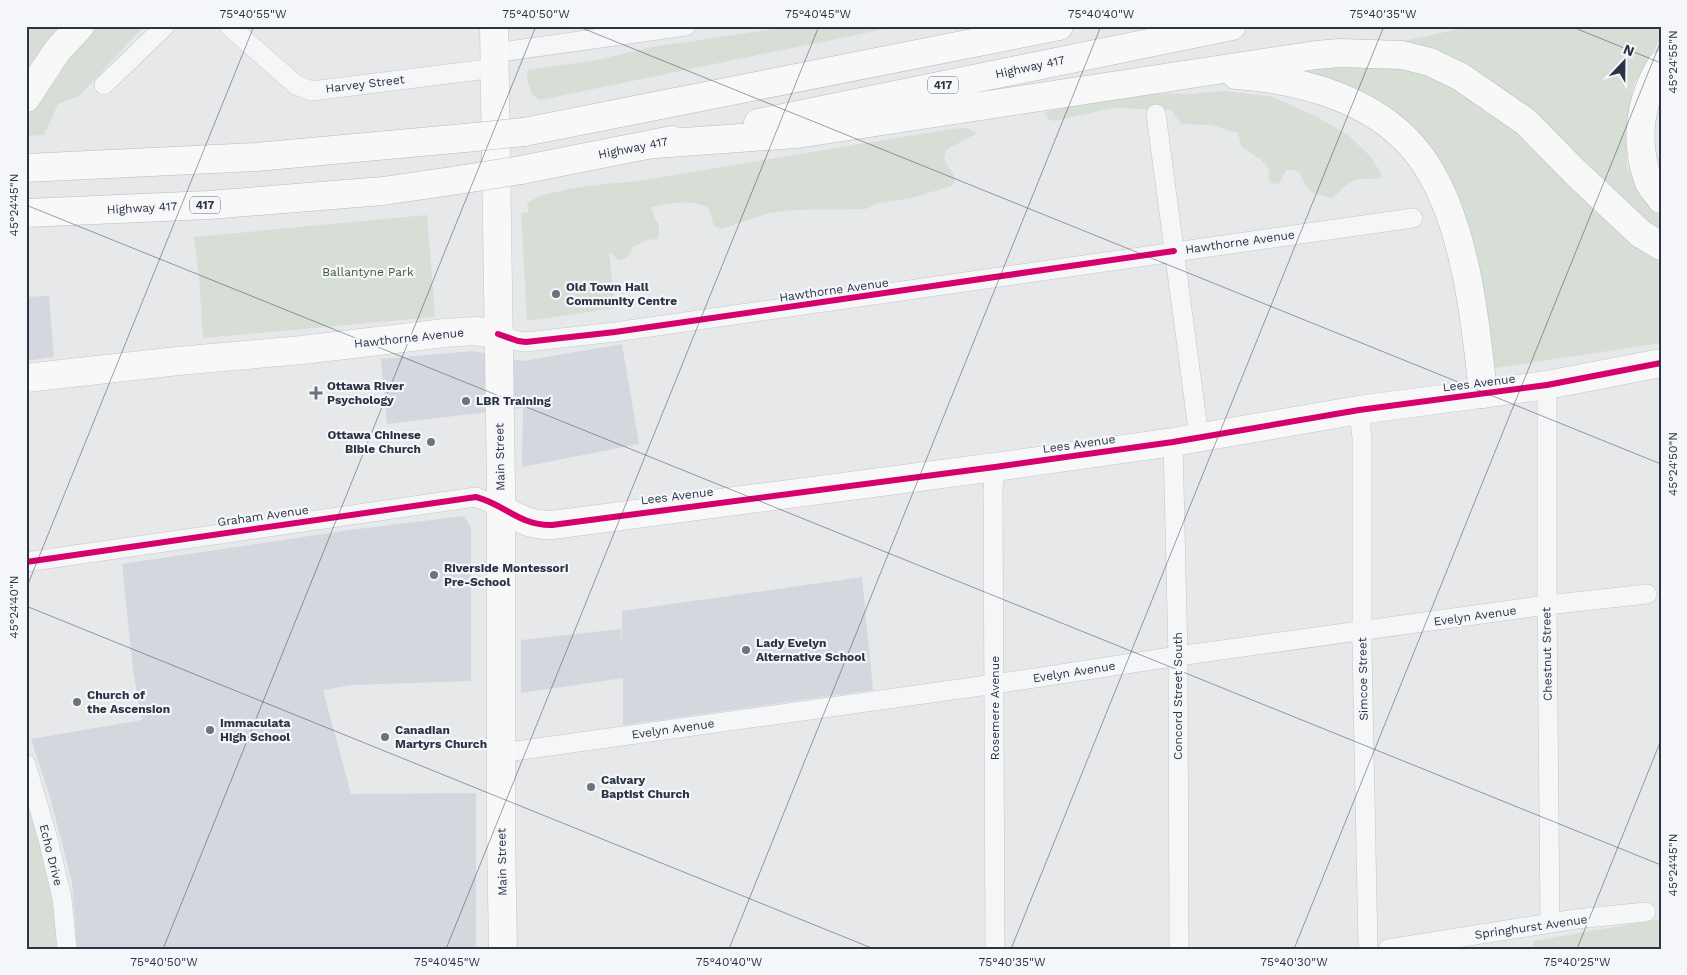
<svg xmlns="http://www.w3.org/2000/svg" width="1687" height="975" font-family="'Work Sans',sans-serif">
<style>
.built{fill:#d4d7dd}
.green{fill:#d6ded6}
.lines{fill:none;stroke-linecap:round;stroke-linejoin:round}
.minor-casing{stroke:#c4c6c8;stroke-width:20}
.secondary-casing{stroke:#c4c6c8;stroke-width:29}
.motorway-casing{stroke:#b8bbbf;stroke-width:29}
.minor{stroke:#f5f6f7;stroke-width:19}
.secondary{stroke:#f8f8f8;stroke-width:28}
.motorway{stroke:#f8f8f8;stroke-width:28}
.motorway-bridge-casing{stroke:#b8bbbf;stroke-width:29;stroke-linecap:butt}
.motorway-bridge{stroke:#f8f8f8;stroke-width:28}
.cycleway-casing{stroke:#f4f6f9;stroke-width:9}
.cycleway{stroke:#d6006c;stroke-width:6}
.ticks{fill:none;stroke:#2b3445;stroke-width:1;stroke-opacity:0.45}
.poi-dot{fill:#6c737f;stroke:#f4f6f9;stroke-width:2}
.labels{text-anchor:middle;stroke-width:4.5;stroke-linejoin:round;paint-order:stroke}
.shield{fill:#f4f6f9;stroke:#676e7b;stroke-width:1}
.shield-label{font-size:11px;font-weight:bold;fill:#2b3445}
.street-label{font-size:12px;fill:#2b3445;stroke:#f4f6f9}
.park-label{font-size:12px;fill:#3f6138;stroke:#f4f6f9}
.poi-label{font-size:12px;font-weight:bold;fill:#2b3445;stroke:#f4f6f9;text-anchor:start}
.neatline{fill:none;stroke:#2b3445;stroke-width:2}
.ticks-label{font-size:12px;text-anchor:middle;fill:#2b3445}
</style>
<rect width="100%" height="100%" fill="#e6e8ea"/>
<!-- built -->
<path class="built" d="M49,296L54,357L26,361V297Z
M622,344L639,444L522,467L523,408L387,424L381,359L473,351L523,361Z
M464,516L471,528V681L352,685L323,690L351,794L476,793V949H77L72,882L50,797L31,739L142,720L133,671L122,564L350,530Z
M862,577L873,690L623,725V678L521,693V640L621,629L622,652V611Z"/>
<!-- green -->
<path class="green" d="M26,26H144L79,96L58,104L44,135L26,136Z
M794,26H899L540,100L532,95L527,80L528,70L597,60L652,47Z
M1473,26H1661V38L1634,84L1626,129L1627,165L1642,196L1661,218V234L1616,198L1389,44Z
M1375,62L1434,76L1461,90L1523,134L1617,231L1661,263V343L1489,369L1446,180L1291,68Z
M1226,91L1273,97L1315,116L1348,135L1371,157L1383,177C1375,180 1370,178 1362,179C1348,180 1341,190 1332,199C1311,192 1308,194 1300,173L1294,170H1286L1279,184L1271,183L1268,176L1270,170L1260,159L1242,147L1238,133L1211,125L1181,124L1171,110L1113,108L1055,121L1048,119L1044,113L1077,102L1146,93L1188,94Z
M968,128L977,133L946,150L944,159L956,179L952,186L911,198L879,203L866,209L789,210L769,213L721,229L714,226L708,207C688,199 670,203 651,207L655,220L659,224V235L657,239L647,240L633,247C629,254 628,259 619,260L609,252L615,308L527,321L521,213L529,212L527,204C539,190 610,183 630,182L952,129Z
M427,215L435,317L203,338L199,276L194,237Z
M26,792L51,862L60,949H26Z
M1661,919V949H1533V941Z"/>
<g class="lines">
<!-- minor casing -->
<g class="minor-casing">
<path id="minor" d="M229,26L296,85L312,91L495,68
M494,53L686,26
M104,85L165,26
M1156,114L1199,437
M498,334L518,341L526,342L615,332L1413,218
M1547,385V605L1550,923
M1359,410L1362,438V645L1368,949
M1173,442L1178,656L1179,949
M995,467L993,490L995,949
M26,562L476,497L501,508
M501,753L995,684L1178,656L1547,605L1647,594
M26,764L48,839L62,898L67,949
M1388,949L1576,919L1646,912"/>
</g>
<!-- secondary casing -->
<g class="secondary-casing">
<path id="secondary" d="M494,26L501,484V836L503,949
M26,98L57,51L80,26
M26,378L178,361L302,350L445,333L475,331L498,334
M501,508C517,518 532,526 552,525L995,467L1173,442L1359,410L1547,385L1661,363"/>
</g>
<!-- motorway casing -->
<g class="motorway-casing">
<path id="motorway" d="M1661,65C1640,101 1634,139 1648,180C1650,187 1657,193 1661,199
M1236,75C1305,80 1382,101 1423,160C1465,220 1476,322 1483,394
M758,123L1232,26
M524,132L1059,26
M655,144L797,134L1316,55L1340,53L1402,55L1430,62L1461,77L1526,122L1575,172L1641,234L1661,246
M26,168L256,157L465,138
M521,170L672,140
M26,213L209,205L383,191L465,179"/>
</g>
<!-- minor -->
<use href="#minor" class="minor"/>
<!-- secondary -->
<use href="#secondary" class="secondary"/>
<!-- motorway -->
<use href="#motorway" class="motorway"/>
<!-- motorway-bridge casing -->
<g class="motorway-bridge-casing">
<path id="motorway-bridge" d="M465,138L524,132
M465,179L521,170"/>
</g>
<!-- motorway-bridge -->
<use href="#motorway-bridge" class="motorway-bridge"/>
<!-- cycleway casing -->
<g class="cycleway-casing">
<path id="cycleway" d="M498,334L518,341L526,342L615,332L1174,251
M26,562L476,497C504,504 520,526 552,525L995,467L1173,442L1359,410L1547,385L1661,363"/>
</g>
<!-- cycleway -->
<use href="#cycleway" class="cycleway"/>
</g>
<!-- ticks -->
<path class="ticks" d="M577,26L1661,464M1570,26L1661,63M26,205L1661,865M26,589L254,26M26,606L874,949M163,949L536,26M446,949L819,26M729,949L1101,26M1011,949L1384,26M1294,949L1661,41M1577,949L1661,740"/>
<!-- markers -->
<g class="poi-dot">
<circle cx="556" cy="294" r="5"/>
<path d="M313.5 385.5h5v5h5v5h-5v5h-5v-5h-5v-5h5z"/>
<circle cx="466" cy="401" r="5"/>
<circle cx="431" cy="442" r="5"/>
<circle cx="434" cy="575" r="5"/>
<circle cx="746" cy="650" r="5"/>
<circle cx="77" cy="702" r="5"/>
<circle cx="210" cy="730" r="5"/>
<circle cx="385" cy="737" r="5"/>
<circle cx="591" cy="787" r="5"/>
</g>
<g class="labels">
<!-- shield labels -->
<g class="shield">
<rect x="928" y="76.5" width="30" height="17" rx="4"/>
<rect x="190" y="196.5" width="30" height="17" rx="4"/>
</g>
<g class="shield-label">
<text x="943" y="89">417</text>
<text x="205" y="209">417</text>
</g>
<!-- street labels -->
<g class="street-label">
<text transform="translate(1030 67) rotate(-12)" y="4">Highway 417</text>
<text transform="translate(365 84) rotate(-7)" y="4">Harvey Street</text>
<text transform="translate(633 148) rotate(-11)" y="4">Highway 417</text>
<text transform="translate(142 208) rotate(-3)" y="4">Highway 417</text>
<text transform="translate(1240 242) rotate(-8)" y="4">Hawthorne Avenue</text>
<text transform="translate(834 290) rotate(-8)" y="4">Hawthorne Avenue</text>
<text transform="translate(409 338) rotate(-6)" y="4">Hawthorne Avenue</text>
<text transform="translate(1479 383) rotate(-7)" y="4">Lees Avenue</text>
<text transform="translate(1079 444) rotate(-8)" y="4">Lees Avenue</text>
<text transform="translate(500 457) rotate(-91)" y="4">Main Street</text>
<text transform="translate(677 496) rotate(-7)" y="4">Lees Avenue</text>
<text transform="translate(263 516) rotate(-8)" y="4">Graham Avenue</text>
<text transform="translate(1475 616) rotate(-8)" y="4">Evelyn Avenue</text>
<text transform="translate(1547 654) rotate(-91)" y="4">Chestnut Street</text>
<text transform="translate(1074 672) rotate(-9)" y="4">Evelyn Avenue</text>
<text transform="translate(1363 679) rotate(-91)" y="4">Simcoe Street</text>
<text transform="translate(1178 696) rotate(-90)" y="4">Concord Street South</text>
<text transform="translate(995 708) rotate(-90)" y="4">Rosemere Avenue</text>
<text transform="translate(673 729) rotate(-8)" y="4">Evelyn Avenue</text>
<text transform="translate(51 855) rotate(76)" y="4">Echo Drive</text>
<text transform="translate(502 862) rotate(-91)" y="4">Main Street</text>
<text transform="translate(1531 927) rotate(-8)" y="4">Springhurst Avenue</text>
</g>
<!-- park labels -->
<g class="park-label">
<text x="368" y="276">Ballantyne Park</text>
</g>
<!-- poi labels -->
<g class="poi-label">
<text x="566" y="291">Old Town Hall<tspan x="566" dy="14">Community Centre</tspan></text>
<text x="327" y="390">Ottawa River<tspan x="327" dy="14">Psychology</tspan></text>
<text x="476" y="405">LBR Training</text>
<text x="421" y="439" text-anchor="end">Ottawa Chinese<tspan x="421" dy="14">Bible Church</tspan></text>
<text x="444" y="572">Riverside Montessori<tspan x="444" dy="14">Pre-School</tspan></text>
<text x="756" y="647">Lady Evelyn<tspan x="756" dy="14">Alternative School</tspan></text>
<text x="87" y="699">Church of<tspan x="87" dy="14">the Ascension</tspan></text>
<text x="220" y="727">Immaculata<tspan x="220" dy="14">High School</tspan></text>
<text x="395" y="734">Canadian<tspan x="395" dy="14">Martyrs Church</tspan></text>
<text x="601" y="784">Calvary<tspan x="601" dy="14">Baptist Church</tspan></text>
</g>
</g>
<!-- border -->
<rect width="1687" height="975" fill="none" stroke="#f4f6f9" stroke-width="55"/>
<!-- north arrow -->
<g transform="translate(1624 62) rotate(22)" stroke="#f4f6f9" stroke-width="4" paint-order="stroke">
<path d="M0-4L9 19L0 12L-9 19Z" fill="#2b3445"/>
<text y="-8" font-size="14" font-weight="bold" text-anchor="middle" fill="#2b3445">N</text>
</g>
<rect x="28" y="28" width="1632" height="920" class="neatline"/>
<g class="ticks-label">
<text x="253" y="18">75°40'55"W</text>
<text x="536" y="18">75°40'50"W</text>
<text x="818" y="18">75°40'45"W</text>
<text x="1101" y="18">75°40'40"W</text>
<text x="1383" y="18">75°40'35"W</text>
<text transform="translate(1673 62) rotate(-90)" y="4">45°24'55"N</text>
<text transform="translate(14 205) rotate(-90)" y="4">45°24'45"N</text>
<text transform="translate(1673 464) rotate(-90)" y="4">45°24'50"N</text>
<text transform="translate(14 607) rotate(-90)" y="4">45°24'40"N</text>
<text transform="translate(1673 865) rotate(-90)" y="4">45°24'45"N</text>
<text x="164" y="966">75°40'50"W</text>
<text x="447" y="966">75°40'45"W</text>
<text x="729" y="966">75°40'40"W</text>
<text x="1012" y="966">75°40'35"W</text>
<text x="1294" y="966">75°40'30"W</text>
<text x="1577" y="966">75°40'25"W</text>
</g>
</svg>
